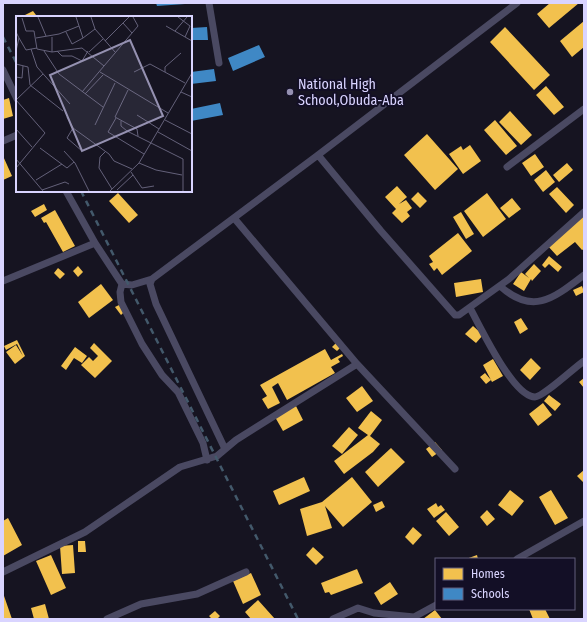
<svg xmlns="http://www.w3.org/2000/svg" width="587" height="622" font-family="'Fira Sans Condensed',sans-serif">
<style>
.homes{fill:#f2c14e}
.schools{fill:#3f88c5}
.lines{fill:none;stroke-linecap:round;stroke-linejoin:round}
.street{stroke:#4a4962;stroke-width:7}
.rail{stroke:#43596b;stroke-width:2.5;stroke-dasharray:6 5;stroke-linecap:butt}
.poi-dot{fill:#9591b1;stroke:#130f26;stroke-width:1.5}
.labels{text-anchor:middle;stroke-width:4;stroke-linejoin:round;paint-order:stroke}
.poi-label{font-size:14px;fill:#d9d4ff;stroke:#130f26;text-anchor:start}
.inset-road{fill:none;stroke:#64617a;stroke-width:1}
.view{fill:#9591b1;fill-opacity:0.15;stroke:#9591b1;stroke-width:2}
.inset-edge{fill:none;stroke:#d9d4ff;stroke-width:2}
</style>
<rect width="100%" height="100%" fill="#161421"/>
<!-- homes -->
<path class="homes" d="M550,3H579L549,28L537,14Z
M33,11L36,15L26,17L25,15Z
M584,21V47L572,57L560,41Z
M505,27L550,75L534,90L490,42Z
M546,86L564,107L554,115L536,95Z
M9,98L13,116L3,119V100Z
M510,111L532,135L521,145L499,122Z
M495,120L517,146L506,155L484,130Z
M427,134L458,169L435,190L404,155Z
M470,145L481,161L463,174L449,154L461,146L463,150Z
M535,154L544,167L531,176L522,163Z
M3,156L12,176L3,180Z
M567,163L573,170L559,182L553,175Z
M546,170L555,182L543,192L534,180Z
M397,186L407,197L399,204L406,200L412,208L407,212L410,216L402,223L392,213L396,209L385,197Z
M557,187L574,205L566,213L549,194Z
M418,192L427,201L420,208L411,199Z
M118,193L138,215L129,223L109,201Z
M487,193L506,219L483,237L464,211Z
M512,198L521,209L509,218L500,208Z
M44,204L47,210L35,217L31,211Z
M55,210L75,246L63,252L46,222L44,223L41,218Z
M461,212L474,234L466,239L453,217Z
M584,214V249L582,250L575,242L557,256L547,245Z
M458,233L472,251L442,275L437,268L434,271L429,264L433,262L429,256Z
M549,256L562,267L558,272L549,264L545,268L542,265Z
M534,264L541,271L532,281L531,279L524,291L513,284L521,272L529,278L525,274Z
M78,266L83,272L78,277L73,271Z
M58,268L65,274L60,279L54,273Z
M481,279L483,292L456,297L454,283Z
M101,284L113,300L89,318L78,302Z
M582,286L584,292L576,296L573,290Z
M119,305L124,312L121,315L115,307Z
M521,318L528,329L520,334L514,322Z
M473,326L483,335L476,343L465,334Z
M17,340L25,356L15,364L6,352L16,345L23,356L17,344L6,350L4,346Z
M94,343L112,361L95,378L81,365L89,357L93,361L98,356L90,348Z
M336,343L341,347L337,351L332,347Z
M75,347L87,356L82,363L74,358L66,370L61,366Z
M325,349L331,360L342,354L343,356L338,359L340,362L331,367L335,373L287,400L278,383L272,387L280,403L268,409L262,399L267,396L260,385Z
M531,358L541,368L530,380L520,370Z
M493,359L503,376L492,382L483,365Z
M485,373L491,380L486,384L480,377Z
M584,378V388L579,382Z
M362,386L373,401L357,412L346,398Z
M549,395L561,404L555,411L544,401Z
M543,403L552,415L538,426L529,414Z
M296,406L303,420L283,431L275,417Z
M371,411L382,420L370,436L380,444L373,452L344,474L334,461L368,435L358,428Z
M349,427L358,435L342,454L332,446Z
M435,442L442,450L432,457L426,449Z
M391,448L405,462L378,487L365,472Z
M584,470V483L577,476Z
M304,477L310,491L279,505L273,491Z
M352,477L372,502L343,527L325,506L332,528L307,536L300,509L322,502Z
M510,490L524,501L512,516L498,505Z
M551,490L568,518L555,525L539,497Z
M382,501L385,507L376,512L373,505Z
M436,503L438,507L441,505L445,510L434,518L427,509Z
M487,510L495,519L487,526L480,517Z
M446,512L459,527L449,536L436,521Z
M8,518L22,545L3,556V521Z
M413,527L422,535L413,545L405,537Z
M78,541H85L86,552H78Z
M73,545L75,573L62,574L60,546Z
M313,547L324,557L316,565L306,555Z
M51,555L66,588L51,595L36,561Z
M477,555L478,559H466Z
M357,569L363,583L331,595L329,592L325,593L321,583Z
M251,573L261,595L243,604L233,581Z
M390,582L398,594L381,605L374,593Z
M3,593L12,619H3Z
M258,600L275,619H251L245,612Z
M45,604L49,619H34L31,608Z
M529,609H545L550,619H533Z
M435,610L442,619H423Z
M215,611L220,616L217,619H212L209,616Z"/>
<!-- schools -->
<path class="schools" d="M156,3H185V4L157,6Z
M207,27L208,40H191V28Z
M259,45L265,57L233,71L228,58Z
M214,69L216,81L191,84V72Z
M220,103L223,115L191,121V109Z"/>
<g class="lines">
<!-- street -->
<path class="street" d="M209,3L219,63
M3,70L17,99
M3,141L17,135
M318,155L381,231L455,315H459L509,279L584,212
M507,167L584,109
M66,191L95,243
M234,218L357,364L455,469
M152,279L150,284L156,304L225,449
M3,281L95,243L122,284L132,285L152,279L318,155L517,3
M122,284L120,292L121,302L142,344L162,375L178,392L203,443L207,460
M500,286C533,316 554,298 584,275
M470,308C480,326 513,397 535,397C543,397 575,367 584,361
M517,559L584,521
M3,572L85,532L180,467L217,456L236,440L357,364
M107,619L141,604L197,594L246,572
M333,619L358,608L374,613L414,617L436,605"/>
<!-- rail -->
<path class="rail" d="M3,37L17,64
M81,191L298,619"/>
</g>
<!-- markers -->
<circle class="poi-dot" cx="290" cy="92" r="4"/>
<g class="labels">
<!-- poi labels -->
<g class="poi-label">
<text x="298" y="89">National High<tspan x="298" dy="16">School,Obuda-Aba</tspan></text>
</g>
</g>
<!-- overview -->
<g transform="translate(16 16)">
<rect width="176" height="176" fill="#161421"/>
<path class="inset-road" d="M22,1L30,20M60,1L67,22M162,1L174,10L169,21M6,2L10,15H18L21,33L36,36L66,32L88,50L66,76M107,7L116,17M150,10L176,25M79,13L99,36M159,15L171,1M0,16L3,22L0,35M50,16L56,28L67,22L79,13L75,1M36,21V36M3,22L10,34L21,32M20,22L43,18L63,10M89,25L113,1M15,33L21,51L54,88M28,35L43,58L87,91M41,35L46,40H56L66,45L72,35M73,36L87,23M0,48L12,51L14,69L47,95M88,50L122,10L117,1M84,56L152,97M118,56L134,48L169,67M149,56V51L165,37M0,61L6,62L7,50M112,74L99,101L121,113L122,120M165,76L176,81M69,78L87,59M0,84L29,117L0,152M0,84L27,58M121,99L143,113M51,101L57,112L93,138L98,145L116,153M100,102L92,116L128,138M149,104L176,118M105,105V110L111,115L167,143V175M79,109L99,67M57,112L51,122L66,135M0,113L16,131M142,116L176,135M24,132L51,152L58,146M48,135L59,147L73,175M89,136L84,141L83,152L96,173M0,143L27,175M123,147L140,154L166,159M115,156L126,172L138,170M20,164L46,148M26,174L49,166L53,168M101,174L117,159M94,175L123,147L176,57"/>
<path class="view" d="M114,24L147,100L66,135L34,59Z"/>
<rect width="176" height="176" class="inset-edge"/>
</g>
<!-- border -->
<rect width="587" height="622" fill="none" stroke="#d9d4ff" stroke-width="8"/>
<!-- legend -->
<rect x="435" y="558" width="140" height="52" fill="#130f26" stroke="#625e7d"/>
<rect x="443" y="568" width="20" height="12" fill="#f2c14e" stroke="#625e7d"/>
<text x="471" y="578" font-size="12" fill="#d9d4ff">Homes</text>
<rect x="443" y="588" width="20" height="12" fill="#3f88c5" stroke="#625e7d"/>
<text x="471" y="598" font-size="12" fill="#d9d4ff">Schools</text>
</svg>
